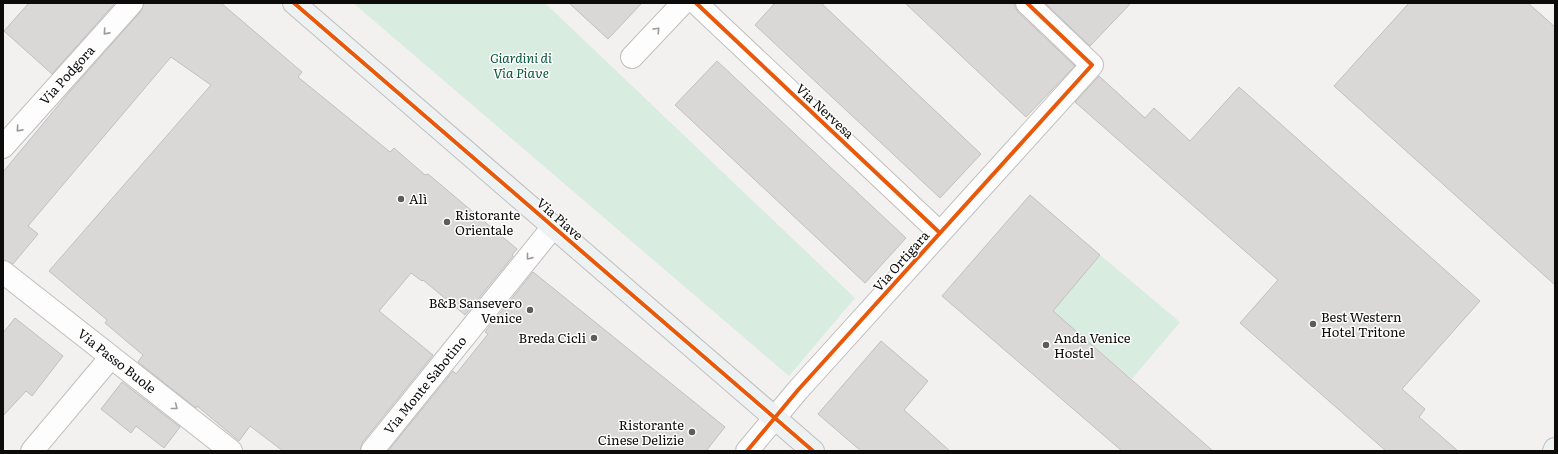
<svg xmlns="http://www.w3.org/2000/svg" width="1558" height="454" font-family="Literata,serif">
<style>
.green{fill:#d9ece0}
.building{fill:#dad8d7;stroke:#c1c0bf}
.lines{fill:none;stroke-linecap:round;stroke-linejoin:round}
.street-casing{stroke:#c0bebe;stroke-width:24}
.secondary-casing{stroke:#c0bebe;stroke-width:24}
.street{stroke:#fdfdfd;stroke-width:22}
.secondary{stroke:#edf1f2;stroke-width:22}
.cycleway-casing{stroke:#fff;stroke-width:6}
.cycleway{stroke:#e8590c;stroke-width:4}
.oneway{stroke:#9d9c9c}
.poi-dot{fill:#5d5c5a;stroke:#fff;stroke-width:1.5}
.labels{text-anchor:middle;stroke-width:3;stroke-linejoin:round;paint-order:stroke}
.park-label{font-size:13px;font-style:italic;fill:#065638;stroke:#fff}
.street-label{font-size:13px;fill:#0c0b0a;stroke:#fff}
.poi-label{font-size:13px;fill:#0c0b0a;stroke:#fff;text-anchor:start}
</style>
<rect width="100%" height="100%" fill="#f3f1ef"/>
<!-- green -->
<path class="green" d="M353,3H545L855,298L789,376Z
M1100,255L1180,322L1132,379L1053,311Z"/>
<!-- building -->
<path class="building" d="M29,3H115L52,74L4,31Z
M144,3H221L302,72L298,77L390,152L394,148L425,175L428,174L517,249L512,255L513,256L465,315L423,280L422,281L411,273L379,311L433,355L362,443L360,451H283L250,426L239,441L197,406L196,408L138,362L143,355L105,323L107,320L49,271L211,85L171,57L28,226L38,234L13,264L3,260V172L71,90L141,11Z
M569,3H642L608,39Z
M775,3H821L981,154L940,198L755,25Z
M905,3H1015V7L1018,12L1075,66L1026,117Z
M1045,3H1131L1090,46Z
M1409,3H1528L1555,27V285L1334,86Z
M717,61L906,238L865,283L675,105Z
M1099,76L1145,118L1154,108L1190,141L1239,87L1480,301L1402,389L1425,409L1419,417L1458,451H1386L1240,323L1278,280L1075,102Z
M1030,195L1100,255L1053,311L1213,451H1122L942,296Z
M533,272L725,427L706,451H388L453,371L456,374L488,334L485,332Z
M15,318L63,356L32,396L26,391L3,416V333Z
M881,341L928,381L904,410L950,451H861L818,414Z
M122,382L180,427L164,448L136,426L131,433L101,409Z"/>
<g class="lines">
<!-- street casing -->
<g class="street-casing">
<path id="street" d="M696,3L940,233
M632,57L683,3
M3,147L132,3
M3,272L231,451
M32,451L111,357
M372,451L553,227
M747,451L798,390L1092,65L1027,3"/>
</g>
<!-- secondary casing -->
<g class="secondary-casing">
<path id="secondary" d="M294,3L813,451
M1554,451L1555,449"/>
</g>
<!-- street -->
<use href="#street" class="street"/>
<!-- secondary -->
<use href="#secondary" class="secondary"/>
<!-- cycleway casing -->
<g class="cycleway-casing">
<path id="cycleway" d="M294,3L813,451
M696,3L940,233
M747,451L798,390L1092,65L1027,3"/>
</g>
<!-- cycleway -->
<use href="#cycleway" class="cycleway"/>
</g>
<!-- one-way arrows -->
<defs><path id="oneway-chevron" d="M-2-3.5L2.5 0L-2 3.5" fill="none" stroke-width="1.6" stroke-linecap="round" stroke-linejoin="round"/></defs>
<g class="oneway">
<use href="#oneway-chevron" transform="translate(657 30) rotate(-47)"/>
<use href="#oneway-chevron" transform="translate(106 32) rotate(132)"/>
<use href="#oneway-chevron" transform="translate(19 129) rotate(132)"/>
<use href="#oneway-chevron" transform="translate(529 257) rotate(129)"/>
<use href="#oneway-chevron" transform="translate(175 407) rotate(38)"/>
</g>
<!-- markers -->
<g class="poi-dot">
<circle cx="401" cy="199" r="4"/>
<circle cx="447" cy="222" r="4"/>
<circle cx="530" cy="310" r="4"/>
<circle cx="1313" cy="324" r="4"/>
<circle cx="594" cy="338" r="4"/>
<circle cx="1046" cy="345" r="4"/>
<circle cx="692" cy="432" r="4"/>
</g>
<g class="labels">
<!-- park labels -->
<g class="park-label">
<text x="521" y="63">Giardini di<tspan x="521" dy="15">Via Piave</tspan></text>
</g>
<!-- street labels -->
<g class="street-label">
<text transform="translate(67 75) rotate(-48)" y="5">Via Podgora</text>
<text transform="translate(825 111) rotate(43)" y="5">Via Nervesa</text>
<text transform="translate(560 219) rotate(41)" y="5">Via Piave</text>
<text transform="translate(901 261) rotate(-48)" y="5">Via Ortigara</text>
<text transform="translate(117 361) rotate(38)" y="5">Via Passo Buole</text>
<text transform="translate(425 385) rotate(-51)" y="5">Via Monte Sabotino</text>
</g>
<!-- poi labels -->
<g class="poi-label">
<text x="409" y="204">Alì</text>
<text x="455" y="220">Ristorante<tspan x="455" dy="15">Orientale</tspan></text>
<text x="522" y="308" text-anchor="end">B&amp;B Sansevero<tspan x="522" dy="15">Venice</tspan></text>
<text x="1321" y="322">Best Western<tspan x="1321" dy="15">Hotel Tritone</tspan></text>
<text x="586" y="343" text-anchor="end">Breda Cicli</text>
<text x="1054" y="343">Anda Venice<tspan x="1054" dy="15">Hostel</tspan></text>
<text x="684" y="430" text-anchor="end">Ristorante<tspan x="684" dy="15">Cinese Delizie</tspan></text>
</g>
</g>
<!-- border -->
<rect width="1558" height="454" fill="none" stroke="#0c0b0a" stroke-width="8"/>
</svg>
